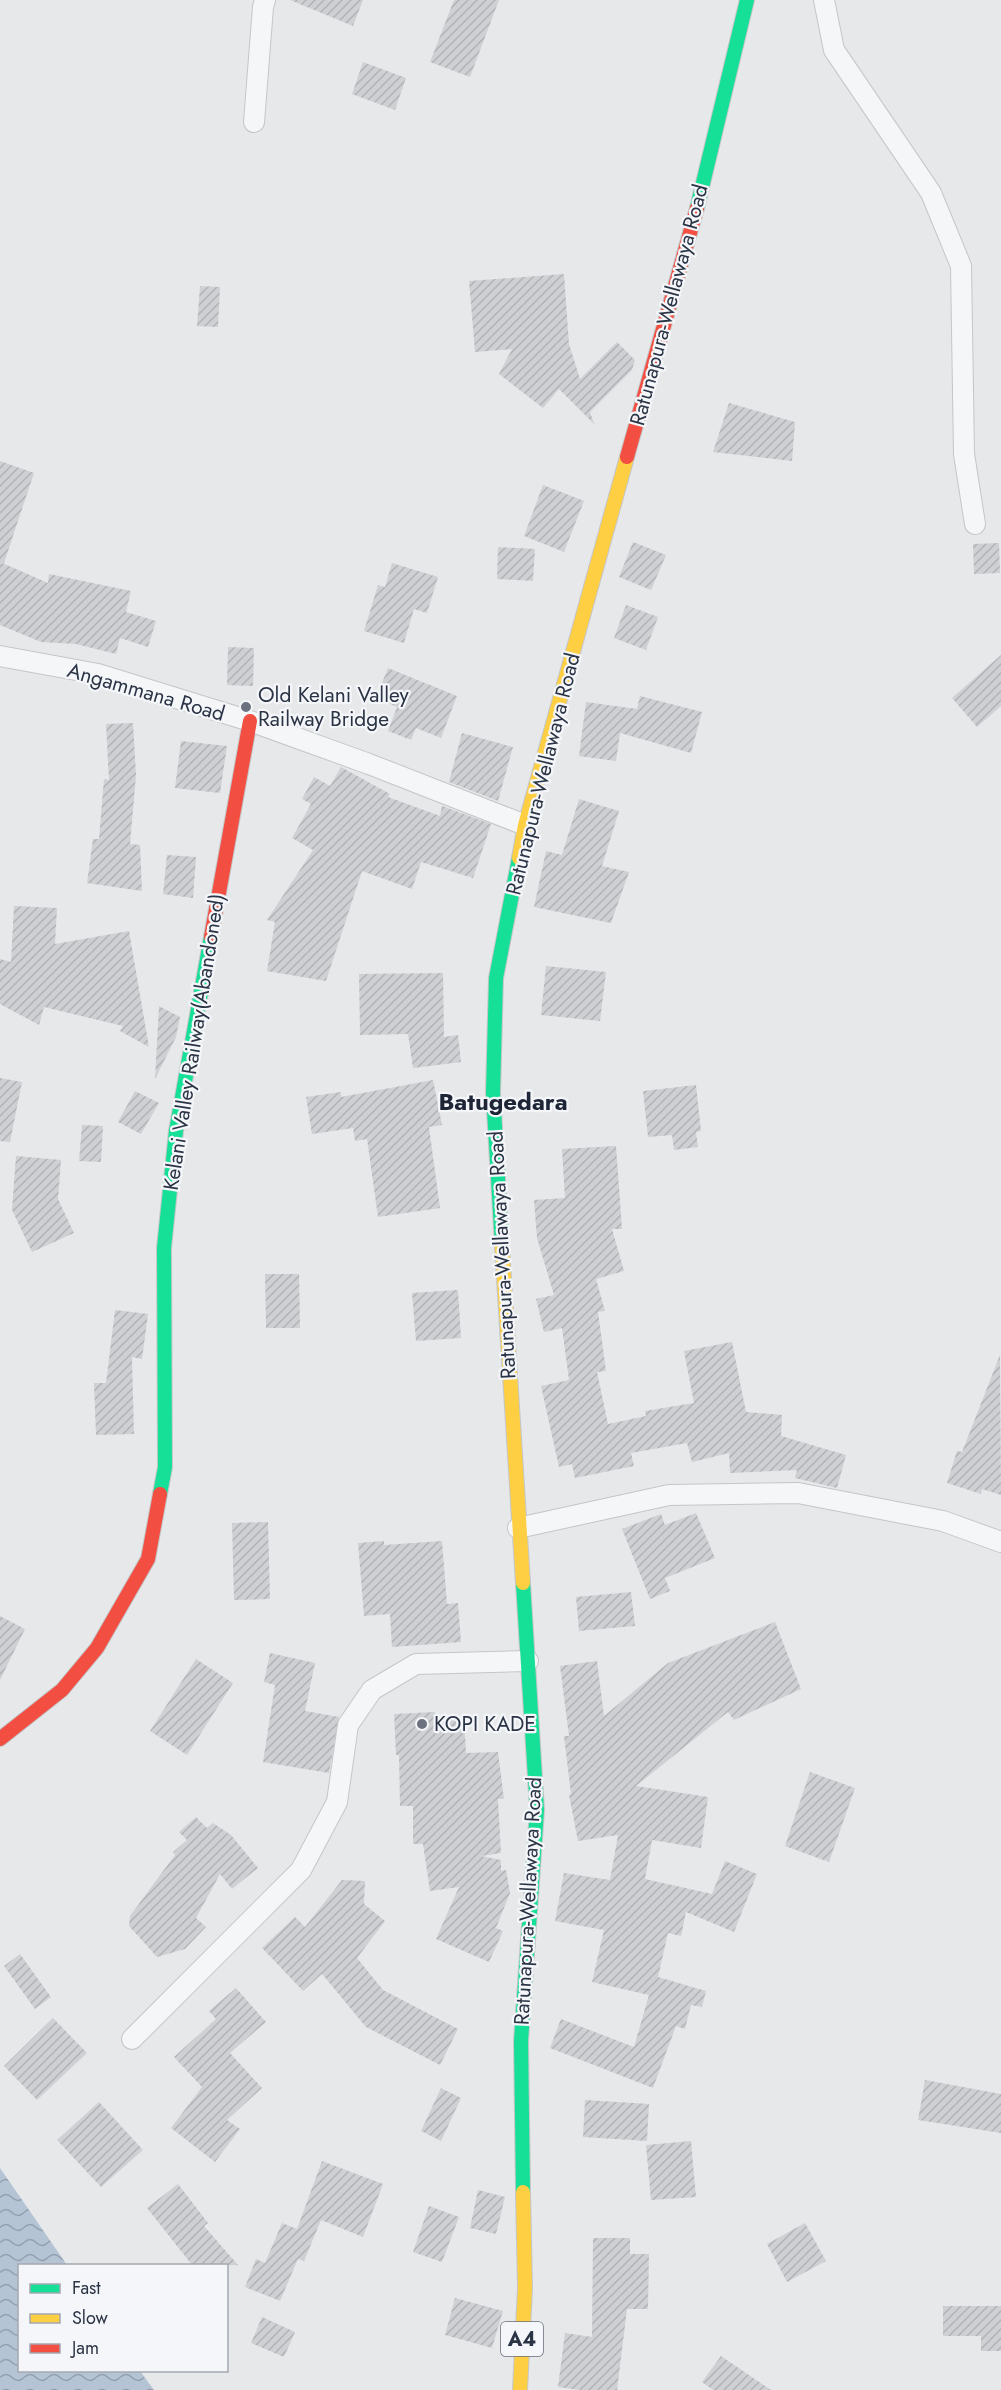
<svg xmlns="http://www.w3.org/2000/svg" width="1001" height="2390" font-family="Jost,sans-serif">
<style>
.water{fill:url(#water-waves)}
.building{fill:url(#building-hatch)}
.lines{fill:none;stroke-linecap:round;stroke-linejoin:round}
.street-casing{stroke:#c4c6c8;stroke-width:22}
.fast-casing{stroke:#c4c6c8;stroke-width:16}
.slow-casing{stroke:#c4c6c8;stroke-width:16}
.jam-casing{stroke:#c4c6c8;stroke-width:16}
.street{stroke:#f5f6f7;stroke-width:20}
.fast{stroke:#16e098;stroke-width:14}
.slow{stroke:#ffcf43;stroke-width:14}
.jam{stroke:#f24e42;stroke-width:14}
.poi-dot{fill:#6c737f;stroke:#f4f6f9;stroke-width:2}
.labels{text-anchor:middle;stroke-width:4.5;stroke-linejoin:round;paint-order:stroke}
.shield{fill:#f4f6f9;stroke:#676e7b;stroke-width:1.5}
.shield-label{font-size:20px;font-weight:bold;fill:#2b3445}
.street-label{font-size:21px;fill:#2b3445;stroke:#f4f6f9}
.poi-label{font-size:21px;fill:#2b3445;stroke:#f4f6f9;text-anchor:start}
.quarter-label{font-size:24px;font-weight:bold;fill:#1d2536;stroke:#f4f6f9}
</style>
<defs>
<pattern id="water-waves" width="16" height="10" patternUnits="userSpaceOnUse" patternTransform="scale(1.5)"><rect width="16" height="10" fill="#b4c4d5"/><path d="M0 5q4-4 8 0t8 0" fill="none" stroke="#93a0af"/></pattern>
<pattern id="building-hatch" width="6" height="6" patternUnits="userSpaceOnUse" patternTransform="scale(1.5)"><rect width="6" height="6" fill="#ced0d3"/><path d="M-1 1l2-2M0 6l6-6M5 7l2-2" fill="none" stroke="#b1b3b6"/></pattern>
</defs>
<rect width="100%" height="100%" fill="#e6e8ea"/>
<!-- water -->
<path class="water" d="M0,2168L67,2265L20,2266V2370L140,2371L154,2390H0Z"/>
<!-- building -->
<path class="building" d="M290,0H363L353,26Z
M454,0H499L470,77L430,62Z
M363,62L406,78L395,110L352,94Z
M564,274L569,344L580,379L617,342L635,360L632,370L590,412L594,424L559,389L543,408L499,374L512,349L475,352L469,281Z
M200,286L220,287L218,327L197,326Z
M729,403L795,422L792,461L713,452Z
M0,461L34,473L4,563L0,562L48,583L49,574L131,591L126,612L156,621L148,647L120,638L116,654L76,644L41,642L0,625Z
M543,485L584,501L564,552L524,536Z
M633,542L666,555L651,590L619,577Z
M999,543L1000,573L974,574L973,544Z
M498,547L535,549L533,581L497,579Z
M392,563L438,577L427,613L414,609L404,643L364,631L378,585L385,587Z
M626,605L658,617L646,650L614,638Z
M228,647L254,648L253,686L227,685Z
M1001,655V706L977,727L952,698Z
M388,668L457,696L441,738L416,728L411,740L388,731L397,707L376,698Z
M640,696L702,712L691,753L620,733L616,761L579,756L586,702L637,709Z
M133,723L136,775L130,844L140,845L142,891L87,883L93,839H99L104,779L109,780L106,724Z
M462,733L513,747L498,801L449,782Z
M181,741L227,746L220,793L175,788Z
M341,767L390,794L388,797L440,816L442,806L491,824L473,878L421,862L412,889L362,871L326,981L267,971L275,922L267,920L313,850L292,838L311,804L302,799L314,777L330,786Z
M579,799L619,811L602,866L629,872L611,923L534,907L546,851L562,855Z
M167,855L196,857L193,898L163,894Z
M14,906L57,908L55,944L129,931L149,1047L120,1031L123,1026L44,1007L39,1025L0,1004V959L11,962Z
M546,966L606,972L600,1021L541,1015Z
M443,973L444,1037L458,1035L461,1062L413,1068L408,1034L360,1035L359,974Z
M159,1006L180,1017L176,1037L155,1079Z
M0,1078L22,1082L10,1142L0,1141Z
M433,1080L442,1125L429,1127L440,1208L378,1217L367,1139L355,1141L353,1128L312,1134L306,1097L341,1092V1097Z
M696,1085L701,1131L696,1132L698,1147L674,1150L672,1135L648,1137L643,1091Z
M135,1091L159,1103L141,1134L118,1122Z
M82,1125L103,1126L101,1162L79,1161Z
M616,1146L622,1229H612L624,1271L596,1279L605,1311L598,1312L606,1371L597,1372L608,1424L646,1416L645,1411L694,1403L684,1351L732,1342L746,1412L782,1415L781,1436L846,1455L837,1488L795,1478L797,1470L730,1473L729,1453L692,1462L687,1443L631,1453L634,1466L575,1478L572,1464L559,1467L541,1386L569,1380L562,1328L544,1332L536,1299L554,1295L537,1238L534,1200L565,1198L562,1149Z
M16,1156L61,1160L58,1199L74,1233L32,1252L12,1210Z
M265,1274H299L300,1328H266Z
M458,1290L461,1338L416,1341L412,1293Z
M115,1310L148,1314L142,1359L132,1357L134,1434L96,1435L94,1383H106Z
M1000,1355L1001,1495L982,1489L981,1494L947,1483L957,1451L962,1452Z
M696,1513L715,1558L665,1578L670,1591L650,1599L622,1529L661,1514L665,1525Z
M268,1522L270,1599L234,1600L232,1523Z
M384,1541V1545L442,1541L447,1604L458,1603L461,1642L392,1647L390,1614L364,1616L358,1543Z
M631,1592L635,1626L579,1631L576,1597Z
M0,1616L25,1629L0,1680Z
M775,1622L801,1689L734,1720L728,1712L636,1786L708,1797L701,1848L652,1840L645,1879L712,1894L725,1861L757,1874L734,1932L686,1912L681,1936L668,1933L658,1977L706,1991L702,2007L691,2005L685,2029L676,2026L653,2088L550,2048L561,2019L634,2047L649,1995L592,1982L604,1930L555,1921L564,1873L610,1880L618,1835L578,1841L569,1795L571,1794L564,1736H569L560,1666L597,1661L604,1716L668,1663Z
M270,1653L315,1663L305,1711L339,1717L329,1773L263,1762L275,1685L264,1682Z
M196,1659L233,1683L187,1755L150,1731Z
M435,1712L436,1721L464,1719L466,1753L498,1752L504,1799H498L501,1853L481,1856L501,1860V1871L506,1870L510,1893L496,1928L503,1931L489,1962L436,1939L459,1887L430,1891L423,1844H413V1806H400L399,1755H396L394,1714Z
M810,1772L855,1788L829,1862L785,1846Z
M196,1817L207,1828L213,1823L231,1835L258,1868L232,1889L220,1874L196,1918L206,1927L185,1949L157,1957L129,1926L130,1916L175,1855L173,1852L187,1840L179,1832Z
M342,1880L365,1881L364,1904L385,1921L357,1958L383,1990L458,2029L440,2065L366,2027L322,1974L303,1991L262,1948L295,1917L305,1927Z
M20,1954L51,1997L35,2009L4,1966Z
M236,1988L266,2022L230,2053L262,2088L227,2120L240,2129L215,2162L171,2128L202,2087L174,2057L216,2019L209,2011Z
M53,2018L87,2053L37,2100L4,2066Z
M925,2080L1001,2094V2133L918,2120Z
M441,2088L461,2098L441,2141L421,2131Z
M585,2100L649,2104L647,2141L583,2137Z
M99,2102L143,2150L101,2187L57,2140Z
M691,2141L696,2197L651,2200L646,2145Z
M322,2161L383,2184L363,2237L321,2220L304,2261L298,2259L280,2301L245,2287L256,2259L265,2263L282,2223L297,2229Z
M178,2184L208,2223L204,2226L238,2265H192L147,2208Z
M478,2190L505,2197L496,2234L470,2228Z
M429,2206L459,2217L442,2262L413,2252Z
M805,2223L826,2261L787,2282L767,2244Z
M593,2238H630V2254H649L648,2309H627L617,2390H580L558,2387L565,2333L592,2337Z
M455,2298L503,2311L492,2348L445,2335Z
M943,2306H1001V2351H981V2336H943Z
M262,2317L295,2332L284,2357L251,2343Z
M721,2356L771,2390H713L702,2382Z"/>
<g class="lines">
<!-- street casing -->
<g class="street-casing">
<path id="street" d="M824,0L834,50L931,193L961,266L964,454L975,524
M254,122L263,7L265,0
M0,656L98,674L250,721L369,764L525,825
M518,1528L669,1495L798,1493L943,1521L1001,1542
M132,2039L301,1870L337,1802L348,1725L372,1690L416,1664L528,1661"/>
</g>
<!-- fast casing -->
<g class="fast-casing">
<path id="fast" d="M697,208L747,0
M502,1246L493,1093L496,978L519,858
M160,1494L165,1467L164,1248L176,1131L211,937
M523,1583L537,1810L521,2041L523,2192"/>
</g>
<!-- slow casing -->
<g class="slow-casing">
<path id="slow" d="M519,858L525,825L627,457
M502,1246L523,1583
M520,2390L525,2288L523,2192"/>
</g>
<!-- jam casing -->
<g class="jam-casing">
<path id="jam" d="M627,457L697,208
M211,937L250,721
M0,1739L62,1690L97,1648L148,1559L160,1494"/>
</g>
<!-- street -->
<use href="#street" class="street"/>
<!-- fast -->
<use href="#fast" class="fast"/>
<!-- slow -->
<use href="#slow" class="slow"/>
<!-- jam -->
<use href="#jam" class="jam"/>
</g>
<!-- markers -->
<g class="poi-dot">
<circle cx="246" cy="707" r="6"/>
<circle cx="422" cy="1724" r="6"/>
</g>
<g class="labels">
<!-- shield labels -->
<rect class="shield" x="501" y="2322" width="42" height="34" rx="4.5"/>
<g class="shield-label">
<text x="522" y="2346">A4</text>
</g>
<!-- street labels -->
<g class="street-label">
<text transform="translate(669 305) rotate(-75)" y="7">Ratunapura-Wellawaya Road</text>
<text transform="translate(146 692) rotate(16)" y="7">Angammana Road</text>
<text transform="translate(543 774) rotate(-76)" y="7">Ratunapura-Wellawaya Road</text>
<text transform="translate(194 1042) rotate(-81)" y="7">Kelani Valley Railway(Abandoned)</text>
<text transform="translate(502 1255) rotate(-93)" y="7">Ratunapura-Wellawaya Road</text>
<text transform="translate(528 1901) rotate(-87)" y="7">Ratunapura-Wellawaya Road</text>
</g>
<!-- poi labels -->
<g class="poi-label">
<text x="258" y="702">Old Kelani Valley<tspan x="258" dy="24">Railway Bridge</tspan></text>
<text x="434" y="1731">KOPI KADE</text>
</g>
<!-- quarter labels -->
<g class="quarter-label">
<text x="503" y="1110">Batugedara</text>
</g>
</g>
<!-- legend -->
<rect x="18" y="2264" width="210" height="108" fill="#f4f6f9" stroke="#a4a8b1" stroke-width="1.5"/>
<rect x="30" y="2284" width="30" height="9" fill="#16e098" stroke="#a4a8b1" stroke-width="1.5"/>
<text x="72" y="2294" font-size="18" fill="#2b3445">Fast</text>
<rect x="30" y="2314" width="30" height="9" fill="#ffcf43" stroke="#a4a8b1" stroke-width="1.5"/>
<text x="72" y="2324" font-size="18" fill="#2b3445">Slow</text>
<rect x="30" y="2344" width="30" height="9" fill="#f24e42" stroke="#a4a8b1" stroke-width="1.5"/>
<text x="72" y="2354" font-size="18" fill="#2b3445">Jam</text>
</svg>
